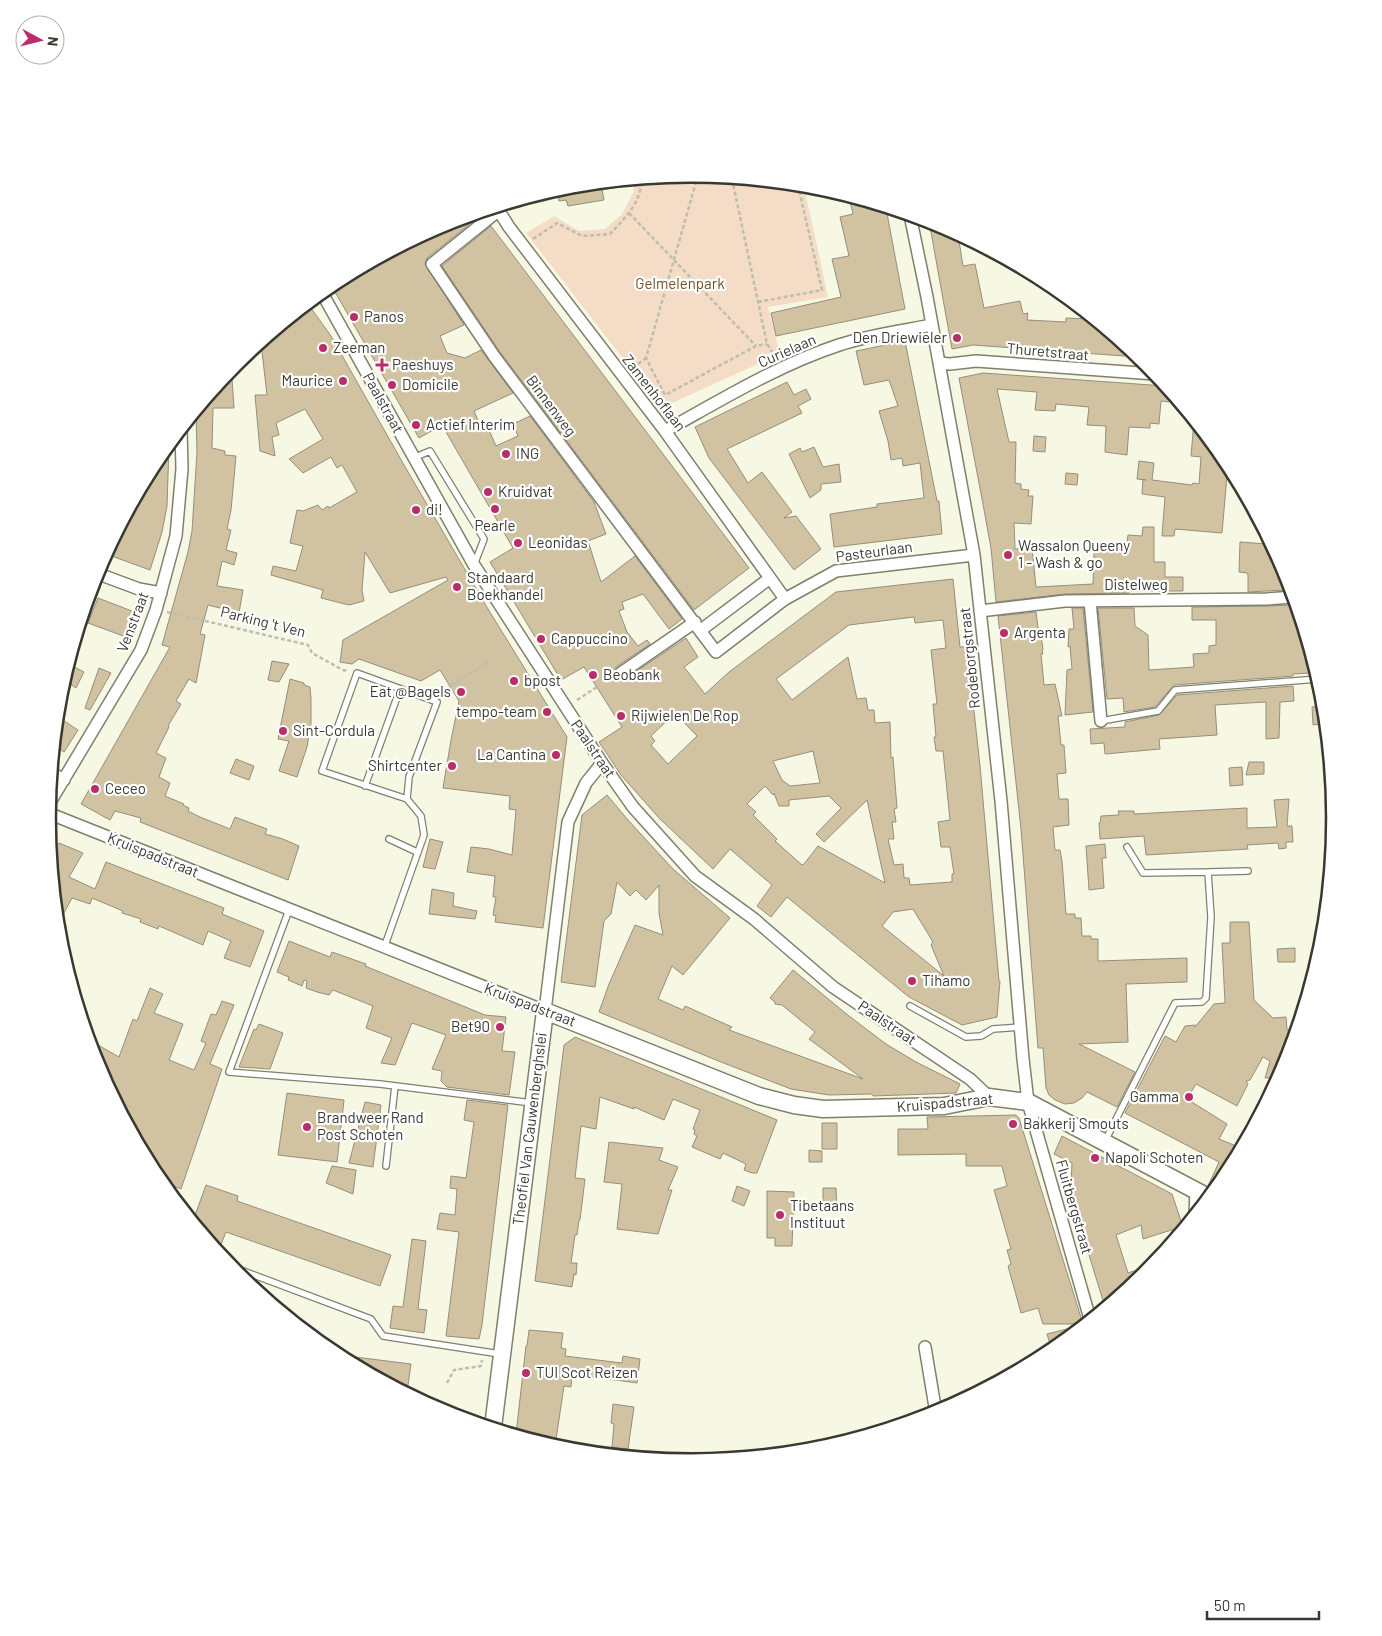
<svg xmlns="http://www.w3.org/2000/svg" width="1382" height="1636" font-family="Barlow,sans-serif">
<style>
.green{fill:#f4dcc6}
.building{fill:#d1c3a2;stroke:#958e7c;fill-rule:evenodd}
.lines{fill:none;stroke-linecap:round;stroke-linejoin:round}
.lane-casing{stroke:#7f806d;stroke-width:8}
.street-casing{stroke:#7f806d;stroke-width:14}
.secondary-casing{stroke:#7f806d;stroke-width:19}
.path{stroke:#bdbead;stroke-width:2.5;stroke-dasharray:4 2.5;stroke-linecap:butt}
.lane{stroke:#fff;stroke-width:5.5}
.street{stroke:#fff;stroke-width:11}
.secondary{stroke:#fff;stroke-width:16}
.poi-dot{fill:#b92e68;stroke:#fff;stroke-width:2}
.labels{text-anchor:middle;stroke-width:4.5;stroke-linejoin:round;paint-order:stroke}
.park-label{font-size:15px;fill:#754f24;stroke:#fff}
.poi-label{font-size:15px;fill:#393931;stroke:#fff;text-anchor:start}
.street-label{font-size:15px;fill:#393931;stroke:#fff}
.rim{fill:none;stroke:#393931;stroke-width:2.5}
</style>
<rect width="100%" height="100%" fill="#f7f8e3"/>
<!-- green -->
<path class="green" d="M691,175L804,186L828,297L768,307L780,354L661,408L526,233L554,216L579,231L605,229L622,214L633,193L635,180Z"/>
<!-- building -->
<path class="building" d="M601,183L604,200L568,206L566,200L559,201L557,189L566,187Z
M849,197L886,208L905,309L776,336L771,313L841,297L832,259L849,256L840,217L853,214Z
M471,216L472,222L427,258L425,264L464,325L440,336L447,353L465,358L481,350L513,393L474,411L483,432L489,430L496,446L518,436L513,424L530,416L594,502L606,534L588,541L601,582L635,556L682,619L669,629L643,594L622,602L624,609L619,611L627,632L638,646L647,640L650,644L616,667L614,674L617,680L625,679L686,638L698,657L684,667L705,694L729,672L836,592L953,579L960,647H967L980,766L999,981H1000L997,1017L962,1025L909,997L787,897L771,917L757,906L772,885L730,849L713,869L659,818L621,775L599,742L622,727L584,667L561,680L490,562L513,548L442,425L419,438L331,285L445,223ZM914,617L915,623L943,620L946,648L931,650L937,704H933L936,737H934L936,751H943L950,820L938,822L941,847H950L954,874H952V882L910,885L909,878H904L903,864L894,865L888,839H894L892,822H896L894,809L897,808L893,757L891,758L890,722L875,723L874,710H868L866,698L857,699L848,657L792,700L776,679L849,625ZM675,713L697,736L668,764L651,745L655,741L651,736ZM813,751L820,783L790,786L782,780L773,761ZM765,786L773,795L774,793L779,806H789V800L829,796L841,808L816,834L824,842L867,800L885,883L818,846L804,864L802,865L775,841L777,839L753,815L756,812L747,804ZM913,909L933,942L931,945L944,976L882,926L893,912Z
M929,221L938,224L958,235L963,266L975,264L984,308L1020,301L1023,314L1028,313L1027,320L1066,322V318L1092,319L1138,357L973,345L952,349Z
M491,226L749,568L694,610L500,352L442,266Z
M308,304L331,336L404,465L488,609L567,737L543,928L495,922L496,916L493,915L496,897H493L495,876L467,872L471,847L489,849L512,855L516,810L509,809L510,796L443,788L451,740L459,701L440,670L421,681L359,659L352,664L340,662L343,640L448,580L446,577L390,593L365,552L362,590L364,601L349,605L321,598L323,590L271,575L273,566L296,571L303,546L290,543L297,510L303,511L318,505L322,510L328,506L329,508L357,492L342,465L337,468L331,457L303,473L289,459L323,439L305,409L276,423L279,435L272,437L275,456L260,451L255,395H267L261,343Z
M905,341L937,501H939L942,534L834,547L830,514L877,507V504L924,498L920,463L903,466L902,458L891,460L888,441L879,411L898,406L889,380L864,385L856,351Z
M983,373L1165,386L1170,392L1169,402L1161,401L1159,424L1150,423V428L1129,427L1127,455L1105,452L1106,426L1087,425L1089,407L1056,404L1055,411L1035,410L1037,392L997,389L1009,442H1016L1015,483L1021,484V489L1029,490L1028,496H1033L1031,524L1014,523L1015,549L1032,547L1036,587L1093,584L1094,551L1126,552L1128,535L1142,536L1143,527H1154V562H1165V577H1183V591H1128L1129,593L1065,594L996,602L991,548L983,504L959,378Z
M223,379H232L234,408H213L212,448L225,451V455L236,456L231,510L227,529L231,530L226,550L237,553L234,565L222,561L217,586L243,590L239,613L208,605L200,634L205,635L196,683L189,679L176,701L181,704L168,726L169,727L156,753L166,758L159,777L170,783L165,796L184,804L183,805L189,808L188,811L200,817L230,829L235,817L267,829L265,834L283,839L299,846L288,880L140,822L141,818L115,811L110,820L81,804L170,647L162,645L188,552L192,531L197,452L196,412Z
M787,382L794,395L806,389L811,399L798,406L802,413L727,449L748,483L762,472L792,512L784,518L796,516L821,549L794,570L709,458L695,427Z
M1194,421L1228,464L1222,533L1175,529L1174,536H1162L1165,497L1142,494L1143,479L1146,480L1137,479L1139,461L1154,463L1152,480L1192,485L1193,483L1199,484L1201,457L1191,456Z
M1034,436L1046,437L1045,452L1033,451Z
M169,445L167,506L162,532L150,570L106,554L156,460Z
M814,447L823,467L839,464L841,482L821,484V490L810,498L789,454L800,448L802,452Z
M1066,473L1078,474L1077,485L1065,484Z
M1240,542L1267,544L1285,590L1248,592V575L1247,573L1239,572Z
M98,598L137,613L129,638L88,623Z
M1291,605L1301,622L1312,658H1308L1310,673L1293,674V676L1174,685L1155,707L1124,712L1123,698L1107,699L1098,608H1134L1135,626L1148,635L1149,670L1194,667L1193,654L1209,653V646L1216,645V620H1192V607L1267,606Z
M1072,608H1083L1093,712L1065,715L1067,670L1072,669L1070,646L1068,647L1069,629H1074Z
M1036,612L1039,635H1041L1043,650L1042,651L1043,654H1041L1044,685L1055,684L1062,716H1058L1061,745H1064L1066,773L1057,774L1059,799H1068L1069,825L1053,827L1055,850H1060L1062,861L1066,914H1075V918H1081L1082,936H1091V939H1098V961L1187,958V982L1126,984L1128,1042L1079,1044L1135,1072L1117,1107L1087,1092L1082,1098L1074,1103L1065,1104L1055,1100L1049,1095L1046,1088L1043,1048H1038L1021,829L998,616Z
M272,661L289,664L279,682L268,680Z
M68,664L84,672L76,688L64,680Z
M99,668L111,673L90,710L85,708Z
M290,679L304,683V685L310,687L311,699V723L307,747L297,777L279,771L289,741L278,739Z
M1293,686L1294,701L1280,702L1279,738L1266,739V702L1215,705L1217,735L1159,739L1160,749L1105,754L1104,743L1091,744L1090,729L1125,727V722L1159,715L1177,695Z
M1323,706L1325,723L1313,725L1312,707Z
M58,717L78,730L64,752L55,746Z
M236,759L254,766L249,780L230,773Z
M1249,762H1264V774L1246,775Z
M1242,767L1243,785L1230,786L1229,768Z
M607,795L628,820L673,869L730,918L683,975L672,966L658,999L683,1010L685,1006L732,1027L729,1030L863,1079L809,1039L815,1032L782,1005L775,1004V1002L770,998L793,970L849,1016L886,1044L916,1062L960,1084L956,1093L873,1096L871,1094L829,1095L791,1089L721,1062L599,1012L609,984L635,925L663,935L659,913V885L646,900L636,890L630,896L617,882L611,914L604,921L595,987L561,982L582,815Z
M1289,799L1287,826H1292L1293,842H1286V848L1279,849L1278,843L1247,845L1248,849L1146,855L1144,836L1100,839L1099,823H1100L1101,816L1119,815L1118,811H1134V814L1247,808V828L1277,827L1274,800Z
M430,839L443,842L435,869L423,867Z
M59,843L83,853L69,877L95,889L106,862L224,908L222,914L264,931L250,967L224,958L231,941L208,931L203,945L159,926L158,929L140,922L141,919L122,913L123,911L92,898L90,904L72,898L58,924L51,857Z
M1105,844L1106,858H1102L1104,888L1089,890L1086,846Z
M432,889L454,893L453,906L477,911L475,919L429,914Z
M1230,922H1249L1254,1000L1273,1018L1286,1017L1287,1030L1296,1029L1285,1065L1279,1077L1265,1078L1270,1061L1263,1057L1250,1080L1246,1081L1248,1084L1237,1106L1196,1084L1187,1099L1227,1124L1219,1139L1241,1148L1226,1176L1214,1190L1208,1186L1219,1162L1125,1113L1165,1036L1176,1042L1185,1026L1195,1025V1027L1214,1004L1225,1003L1222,943H1230Z
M289,941L330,957L332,952L366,964L365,966L485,1015L506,1017L502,1051L515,1052L509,1095L447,1087L441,1081L442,1071L432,1069L446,1035L412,1023L395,1065L381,1063L392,1038L366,1028L373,1006L333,990L329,995L317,992L306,988L307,981L304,980L302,986L288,980L289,977L277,972Z
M1295,948V962H1278L1277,949Z
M150,988L163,994L154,1013L183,1024L169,1060L194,1070L206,1043L201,1041L211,1014L216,1015L222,1001L234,1005L210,1064L222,1069L181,1189L160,1180L156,1175L96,1064L89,1040L119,1057L133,1019L137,1021Z
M259,1024L283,1033L270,1069L239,1067L254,1029L256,1030Z
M575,1037L777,1120L757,1173H752L744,1170L746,1164L723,1153L720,1159L692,1147L697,1136L694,1134L695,1130L693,1129L700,1110L673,1099L664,1120L634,1107V1109L600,1097L596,1129L581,1126L575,1178L585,1179L580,1220H579L577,1235H575L571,1263H577L576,1275L574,1274L572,1287L535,1281L564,1045Z
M287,1093L344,1100L337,1162L278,1155Z
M467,1100L508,1105L482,1325L479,1339L446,1336L459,1232L437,1229L440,1213L455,1215L457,1189L450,1188L451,1176L466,1178L474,1122L464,1120Z
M365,1102L381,1105L373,1167L349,1163Z
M1016,1115L1019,1118L1083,1324H1043L1038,1308L1021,1313L1008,1266L1011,1264L1007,1250L1011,1249L994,1190L1007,1186L1002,1166H966V1154L898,1155V1129H928L927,1117Z
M822,1123H837V1149H822Z
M1062,1136L1172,1194L1181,1221V1227L1143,1239L1141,1225L1116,1235L1128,1273L1154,1264L1146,1273L1105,1307L1074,1206L1072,1198L1077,1188L1071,1185L1072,1163L1054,1154Z
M609,1142L663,1148L659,1160L678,1167L668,1190H672L658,1234L617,1229L622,1184L604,1182Z
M809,1150L822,1151V1162H809Z
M332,1166L356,1170L353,1194L326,1183Z
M206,1185L238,1196L237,1201L391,1255L380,1286L226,1232L218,1252L193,1221Z
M737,1186L750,1191L744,1206L732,1201Z
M823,1188H836L837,1208H823Z
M767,1191L794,1192L792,1246H775V1238H767Z
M412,1239L426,1241L418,1309L427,1310L424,1333L390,1328L393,1306L403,1307Z
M1083,1325L1052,1351L1047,1334Z
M529,1330L563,1333L561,1348L566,1349L565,1356L622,1363L623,1356L640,1359L637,1383L572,1374L571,1387L564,1386L555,1446L516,1434L526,1346H527Z
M339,1355L411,1364L407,1392L339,1356Z
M613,1404L634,1407L628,1449L612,1447L614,1424L611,1423Z"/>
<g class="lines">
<!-- lane casing -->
<g class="lane-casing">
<path id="lane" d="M413,458L430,451L484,539L474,565
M357,673L437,702L409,777L407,799L322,771Z
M1101,721L1158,711L1175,690L1318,679
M365,786L400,689
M389,839L417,852
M1208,872L1248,871
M289,910L229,1072L380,1084L532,1103
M384,948L424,835L421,816L407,799
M910,1006L966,1037L981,1036L993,1029L1020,1027
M1105,1141L1175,1003L1202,1002L1206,998L1211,917L1208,872L1143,873L1127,847
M386,1166L395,1086
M230,1266L371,1319L383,1336L500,1354"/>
</g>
<!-- street casing -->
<g class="street-casing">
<path id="street" d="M497,208L509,227L665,431L785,599
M498,211L432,264L494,356L716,652L785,599L836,571L974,555
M910,215L927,297L974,555L1001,801L1023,1059L1028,1102L1090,1319
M322,293L474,565L602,763L633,807L695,876L754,919L833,987L970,1079L989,1097
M939,363L950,364L976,361L1155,374
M665,431C721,400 778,365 839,345C869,335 901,331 932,325
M96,573L139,589L161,593
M1090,601L1101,721
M980,611L1065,601L1267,599L1293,597
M701,630L770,578
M621,673L695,622
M52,773L64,780
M49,804L141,650L156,610L176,536L182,469L181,429
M48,813L545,1011L568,822L586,783L602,763
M1195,1214L1196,1191
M925,1347L936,1413"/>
</g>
<!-- secondary casing -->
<g class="secondary-casing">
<path id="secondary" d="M493,1427L545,1011L759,1096L794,1105L823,1109L944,1106L989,1097L1028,1102L1208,1197"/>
</g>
<!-- path -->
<path class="path" d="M698,175L646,358L665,395L756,346L767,344
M732,179L767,344L776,358
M629,213L756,346
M533,239L557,223L582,236L610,234C626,217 640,204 642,179
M758,302L822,290L798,185
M633,368L646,358
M167,612L308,645L312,653L343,670L348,671
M443,695L450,686L490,661
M577,700L597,687
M447,1383L454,1370L481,1366L482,1360"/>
<!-- lane -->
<use href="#lane" class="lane"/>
<!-- street -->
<use href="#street" class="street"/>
<!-- secondary -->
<use href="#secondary" class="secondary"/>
</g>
<!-- markers -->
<g class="poi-dot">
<circle cx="354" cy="317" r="5"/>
<circle cx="957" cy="338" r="5"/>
<circle cx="323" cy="348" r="5"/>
<path d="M379.5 357.5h5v5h5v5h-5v5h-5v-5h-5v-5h5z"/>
<circle cx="343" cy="381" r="5"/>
<circle cx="392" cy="385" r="5"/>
<circle cx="416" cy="425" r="5"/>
<circle cx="506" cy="454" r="5"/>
<circle cx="488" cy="492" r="5"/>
<circle cx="495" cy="509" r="5"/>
<circle cx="416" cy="510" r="5"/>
<circle cx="518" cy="543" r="5"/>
<circle cx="1008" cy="555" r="5"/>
<circle cx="457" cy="587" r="5"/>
<circle cx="1004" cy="633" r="5"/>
<circle cx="541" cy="639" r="5"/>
<circle cx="593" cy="675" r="5"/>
<circle cx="514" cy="681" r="5"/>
<circle cx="461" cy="692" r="5"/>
<circle cx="547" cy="712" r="5"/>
<circle cx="621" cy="716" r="5"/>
<circle cx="283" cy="731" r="5"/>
<circle cx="556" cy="755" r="5"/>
<circle cx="452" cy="766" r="5"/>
<circle cx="95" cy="789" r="5"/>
<circle cx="912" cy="981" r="5"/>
<circle cx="500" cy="1027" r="5"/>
<circle cx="1189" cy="1097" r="5"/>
<circle cx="1013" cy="1124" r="5"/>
<circle cx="307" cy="1127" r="5"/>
<circle cx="1095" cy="1158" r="5"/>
<circle cx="780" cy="1215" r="5"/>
<circle cx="526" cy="1373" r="5"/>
</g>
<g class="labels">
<!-- park labels -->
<g class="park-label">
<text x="680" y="289">Gelmelenpark</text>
</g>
<!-- poi labels -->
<g class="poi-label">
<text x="364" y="322">Panos</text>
<text x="947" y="343" text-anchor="end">Den Driewieler</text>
<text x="333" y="353">Zeeman</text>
<text x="392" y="370">Paeshuys</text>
<text x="333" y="386" text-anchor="end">Maurice</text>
<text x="402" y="390">Domicile</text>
<text x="426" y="430">Actief Interim</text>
<text x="516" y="459">ING</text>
<text x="498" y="497">Kruidvat</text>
<text x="426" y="515">di!</text>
<text x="495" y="531" text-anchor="middle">Pearle</text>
<text x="528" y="548">Leonidas</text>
<text x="1018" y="551">Wassalon Queeny<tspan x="1018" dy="17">1 - Wash &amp; go</tspan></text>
<text x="467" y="583">Standaard<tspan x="467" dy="17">Boekhandel</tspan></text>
<text x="1014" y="638">Argenta</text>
<text x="551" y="644">Cappuccino</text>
<text x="603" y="680">Beobank</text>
<text x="524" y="686">bpost</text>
<text x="451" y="697" text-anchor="end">Eat @Bagels</text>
<text x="537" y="717" text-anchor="end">tempo-team</text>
<text x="631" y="721">Rijwielen De Rop</text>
<text x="293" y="736">Sint-Cordula</text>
<text x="546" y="760" text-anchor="end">La Cantina</text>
<text x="442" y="771" text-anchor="end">Shirtcenter</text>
<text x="105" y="794">Ceceo</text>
<text x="922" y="986">Tihamo</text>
<text x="490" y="1032" text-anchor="end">Bet90</text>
<text x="1179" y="1102" text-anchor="end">Gamma</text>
<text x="317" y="1123">Brandweer Rand<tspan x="317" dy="17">Post Schoten</tspan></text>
<text x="1023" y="1129">Bakkerij Smouts</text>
<text x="1105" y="1163">Napoli Schoten</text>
<text x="790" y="1211">Tibetaans<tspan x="790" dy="17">Instituut</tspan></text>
<text x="536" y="1378">TUI Scot Reizen</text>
</g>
<!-- street labels -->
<g class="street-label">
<text transform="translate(787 351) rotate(-24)" y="5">Curielaan</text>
<text transform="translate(1048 352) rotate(5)" y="5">Thuretstraat</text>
<text transform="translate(654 393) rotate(52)" y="5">Zamenhoflaan</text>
<text transform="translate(383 403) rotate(61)" y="5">Paalstraat</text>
<text transform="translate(551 406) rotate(53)" y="5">Binnenweg</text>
<text transform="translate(874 552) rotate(-8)" y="5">Pasteurlaan</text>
<text x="1136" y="590">Distelweg</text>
<text transform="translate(133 622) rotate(-69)" y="5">Venstraat</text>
<text transform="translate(263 622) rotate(14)" y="5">Parking 't Ven</text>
<text transform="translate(970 658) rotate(-96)" y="5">Rodeborgstraat</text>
<text transform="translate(593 749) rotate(56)" y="5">Paalstraat</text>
<text transform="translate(153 855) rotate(22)" y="5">Kruispadstraat</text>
<text transform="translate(530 1005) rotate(21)" y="5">Kruispadstraat</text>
<text transform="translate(887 1023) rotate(34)" y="5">Paalstraat</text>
<text transform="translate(945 1103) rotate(-5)" y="5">Kruispadstraat</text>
<text transform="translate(530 1129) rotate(-83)" y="5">Theofiel Van Cauwenberghslei</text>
<text transform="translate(1074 1207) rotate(74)" y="5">Fluitbergstraat</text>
</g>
</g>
<!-- crop -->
<path d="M0 0H1382V1636H0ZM56 818a635 635 0 1 1 1270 0a635 635 0 1 1-1270 0Z" fill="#fff" fill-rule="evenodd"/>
<path class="rim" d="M56 818a635 635 0 1 1 1270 0a635 635 0 1 1-1270 0Z"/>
<!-- north arrow -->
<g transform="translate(40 40) rotate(97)"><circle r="24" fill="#ffffff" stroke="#b0b0ad"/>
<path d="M0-4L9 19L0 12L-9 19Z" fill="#b92e68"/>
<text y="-8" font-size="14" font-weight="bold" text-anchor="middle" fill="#393931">N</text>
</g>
<!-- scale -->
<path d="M1207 1611v8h112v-8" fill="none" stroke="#393931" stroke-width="2.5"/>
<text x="1214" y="1611" font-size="15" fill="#393931" stroke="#ffffff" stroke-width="4" paint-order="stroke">50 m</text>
</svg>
